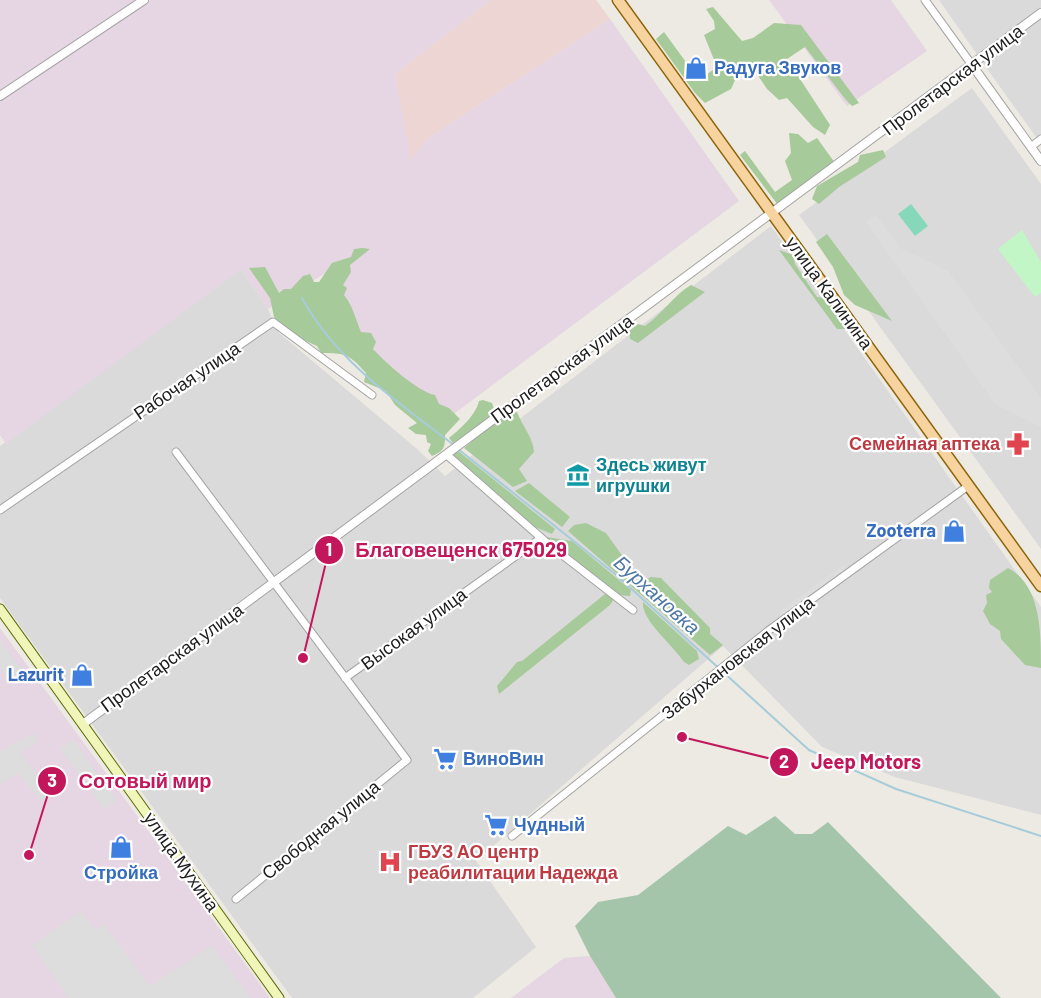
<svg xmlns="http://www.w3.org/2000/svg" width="1041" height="998" font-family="Barlow,sans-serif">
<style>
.residential{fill:#dbdada}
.commercial{fill:#edd5d3}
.industrial{fill:#e6d5e2}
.forest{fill:#a7ca9a}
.cemetery{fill:#a5c5ab}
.park{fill:#c2f6c7}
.pitch{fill:#85d8ba}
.parking{fill:#ddd}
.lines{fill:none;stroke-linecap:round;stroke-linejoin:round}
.stream{stroke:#a6ccd9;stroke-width:2}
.minor-casing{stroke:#a4a4a4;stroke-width:9}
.tertiary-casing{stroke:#a4a4a4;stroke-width:10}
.secondary-casing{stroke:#5f6c0b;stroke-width:11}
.primary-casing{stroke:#8c6409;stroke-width:13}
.minor{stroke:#fff;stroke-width:7}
.tertiary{stroke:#fff;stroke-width:8}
.secondary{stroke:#f0f5b9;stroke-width:9}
.primary{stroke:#f6d39f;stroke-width:10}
.labels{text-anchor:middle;stroke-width:4.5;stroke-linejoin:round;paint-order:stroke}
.shop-label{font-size:18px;font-weight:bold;fill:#366cbe;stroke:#fff;text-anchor:start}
.street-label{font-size:18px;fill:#1d1d1d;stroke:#fff}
.health-label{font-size:18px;font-weight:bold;fill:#be3a42;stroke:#fff;text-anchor:end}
.culture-label{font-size:18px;font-weight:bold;fill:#0d838f;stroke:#fff;text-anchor:start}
.water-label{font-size:20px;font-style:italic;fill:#4f78a6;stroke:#fff}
.leader{fill:none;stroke:#c2185b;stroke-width:2}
.callout-dot{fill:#c2185b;stroke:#fff;stroke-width:2}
.mark-label{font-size:18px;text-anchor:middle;font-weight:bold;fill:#fff}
.callout-label{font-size:20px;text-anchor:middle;font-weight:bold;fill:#c2185b;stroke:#fff;stroke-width:4.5;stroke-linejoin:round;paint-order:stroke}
</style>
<rect width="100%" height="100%" fill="#edeae3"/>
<!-- residential -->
<path class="residential" d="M939,0H1041V144L983,63Z
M972,88L1041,184V549L799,215Z
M771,226L1041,607V815L895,777L822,747L723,646L476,861L536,947L473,998H292L0,598V446L241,269L268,309L278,332L416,448L445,476Z"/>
<!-- commercial -->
<path class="commercial" d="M491,0H596L610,19L427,139L411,161L395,74Z"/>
<!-- industrial -->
<path class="industrial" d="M0,0H491L395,74L411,160L427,139L610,19L739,201L447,419L369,363L324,274L268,309L241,269L6,444L0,435Z
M769,0H891L927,51L847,106Z
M0,628L270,998H0Z
M590,956L616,998H511L564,958Z"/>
<!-- forest -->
<path class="forest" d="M713,7L742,41L753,38L774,23L801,25L859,103L852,106L846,100L805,47L787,59L830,125L825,135L813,127L787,98L779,100L767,89L757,74L739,71L731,89L705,103L695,93L656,39L664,32L699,80L717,67L704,35L715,29L714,21L706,9Z
M789,133L798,134L808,143L817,138L835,163L778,205L740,155L745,151L775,192L792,180L785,161L791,153Z
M883,150L886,157L839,187L819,204L812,199L817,186L858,162L860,155Z
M827,234L892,321L855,305L844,295L833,267L816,242Z
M362,248L370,249L350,265L351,272L343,285L347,288L344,295C353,306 355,318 361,332L371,333L376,342L373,349C386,363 418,392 435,395L439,404L449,408L460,419L445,435C445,448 444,451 432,456L428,451L431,444L427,442L426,435L416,434L408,428L417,423L395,405L386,391L364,382L366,373C349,354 345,353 321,353L317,346L295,336L274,317L270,298L249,268L265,267L279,293L284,289H291L303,276L310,274L314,282H319L332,263L351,257L354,249Z
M779,250L793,255L795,264L817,297L826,298L843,321L845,329H837Z
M691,285L705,292L638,343L630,339L629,331L638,324L645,326C663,313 674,295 691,285Z
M483,400L492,403L496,415L453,443L449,438C460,429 476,415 479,401Z
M517,412C522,426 533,437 534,452L519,469L527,481L513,487L464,448C481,435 495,416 517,412Z
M457,450L555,529L552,534L530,525L457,461L451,454Z
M529,483L570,517L562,527L515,491Z
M586,523L606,533L641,582L651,577L661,578L710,628V634L723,645L710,655L568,531L574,525Z
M547,537L572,541L631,590L630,596C594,596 585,558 553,550Z
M1008,568C1041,585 1041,632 1041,668L1025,665L1001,639L1000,631L990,624L983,611L987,603L986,595L992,592L989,588L990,580Z
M605,594L614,599L610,605L499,694L497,686L517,662L522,661Z
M643,602L697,651L699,659L689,665L684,662C673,645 641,620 643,602Z"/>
<!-- cemetery -->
<path class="cemetery" d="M775,816L795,834H812L828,822L1001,998H616L590,956L575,926L598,902L638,895L728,826L746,835Z"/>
<!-- park -->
<path class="park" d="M1022,230L1041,262V293L1035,297L998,249Z"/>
<!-- pitch -->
<path class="pitch" d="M911,204L928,226L915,236L898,214Z"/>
<!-- parking -->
<path class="parking" d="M876,215L900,248L948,271L1041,398V427L995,404L866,222Z
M843,565L850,569L781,620L779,612Z
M0,639L25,674L9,682L0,668Z
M34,733L39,742L20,752L52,795L41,802L18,773L0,785V751Z
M74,740L117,801L105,810L60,748Z
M81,911L95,930L104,924L150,986L212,945L251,998H69L32,945Z"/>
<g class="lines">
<!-- stream -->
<path class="stream" d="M302,298C336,361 399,403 454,445
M458,449L615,574L809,750L896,789L1041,836"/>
<!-- minor casing -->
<g class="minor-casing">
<path id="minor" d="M925,0L972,65
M1031,147L1041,139
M176,452L407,760L236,899
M447,455L547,543L633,610
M0,510L273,322L372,395
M345,678L541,538
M512,836L768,631L968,486"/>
</g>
<!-- tertiary casing -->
<g class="tertiary-casing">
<path id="tertiary" d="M972,65L1041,161
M0,96L144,0
M83,724L1041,13"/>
</g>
<!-- secondary casing -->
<g class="secondary-casing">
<path id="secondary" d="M0,609L279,998"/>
</g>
<!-- primary casing -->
<g class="primary-casing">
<path id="primary" d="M618,0L1041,586"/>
</g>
<!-- minor -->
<use href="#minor" class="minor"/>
<!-- tertiary -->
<use href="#tertiary" class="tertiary"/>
<!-- secondary -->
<use href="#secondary" class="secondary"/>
<!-- primary -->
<use href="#primary" class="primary"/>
</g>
<!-- icons -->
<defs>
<g id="shop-bare" transform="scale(1.8)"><path d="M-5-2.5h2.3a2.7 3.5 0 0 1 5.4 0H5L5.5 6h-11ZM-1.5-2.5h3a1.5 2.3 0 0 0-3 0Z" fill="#3f7fe0" stroke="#fff" stroke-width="2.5" paint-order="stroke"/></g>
<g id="pharmacy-bare" transform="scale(1.8)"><path d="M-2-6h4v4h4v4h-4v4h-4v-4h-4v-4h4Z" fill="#e0444e" stroke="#fff" stroke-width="2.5" paint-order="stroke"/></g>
<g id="museum-bare" transform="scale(1.8)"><path d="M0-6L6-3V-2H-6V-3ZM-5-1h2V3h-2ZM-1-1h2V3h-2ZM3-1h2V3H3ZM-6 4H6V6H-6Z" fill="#0f9aa8" stroke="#fff" stroke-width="2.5" paint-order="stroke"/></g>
<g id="supermarket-bare" transform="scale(1.8)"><path d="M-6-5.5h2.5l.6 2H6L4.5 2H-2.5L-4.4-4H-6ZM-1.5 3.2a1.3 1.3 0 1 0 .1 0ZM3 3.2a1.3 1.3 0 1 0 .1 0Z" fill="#3f7fe0" stroke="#fff" stroke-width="2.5" paint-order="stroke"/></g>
<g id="hospital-bare" transform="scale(1.8)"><path d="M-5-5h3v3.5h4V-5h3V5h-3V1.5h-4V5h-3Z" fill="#e0444e" stroke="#fff" stroke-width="2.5" paint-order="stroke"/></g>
</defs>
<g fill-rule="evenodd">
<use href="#shop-bare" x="696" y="68"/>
<use href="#pharmacy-bare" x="1018" y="444"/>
<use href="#museum-bare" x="578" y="475"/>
<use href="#shop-bare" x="954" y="531"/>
<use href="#shop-bare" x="82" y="675"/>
<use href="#supermarket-bare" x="445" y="759"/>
<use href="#supermarket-bare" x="496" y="825"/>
<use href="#shop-bare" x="121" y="847"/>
<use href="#hospital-bare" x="390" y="862"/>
</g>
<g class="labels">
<!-- shop labels -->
<g class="shop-label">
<text x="714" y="74">Радуга Звуков</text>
<text x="936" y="537" text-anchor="end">Zooterra</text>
<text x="64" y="681" text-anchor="end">Lazurit</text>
<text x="463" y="765">ВиноВин</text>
<text x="514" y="831">Чудный</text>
<text x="121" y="879" text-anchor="middle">Стройка</text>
</g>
<!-- street labels -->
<g class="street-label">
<text transform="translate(953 80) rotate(-37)" y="6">Пролетарская улица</text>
<text transform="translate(829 293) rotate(54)" y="6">улица Калинина</text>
<text transform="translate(562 369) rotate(-36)" y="6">Пролетарская улица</text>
<text transform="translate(187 381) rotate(-34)" y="6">Рабочая улица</text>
<text transform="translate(414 629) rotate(-36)" y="6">Высокая улица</text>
<text transform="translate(172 658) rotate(-36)" y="6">Пролетарская улица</text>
<text transform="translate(738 658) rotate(-38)" y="6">Забурхановская улица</text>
<text transform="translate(321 830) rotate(-39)" y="6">Свободная улица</text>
<text transform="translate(181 862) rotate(55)" y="6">улица Мухина</text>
</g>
<!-- health labels -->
<g class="health-label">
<text x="1000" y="450">Семейная аптека</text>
<text x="408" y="858" text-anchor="start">ГБУЗ АО центр<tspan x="408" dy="21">реабилитации Надежда</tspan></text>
</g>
<!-- culture labels -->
<g class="culture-label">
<text x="596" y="471">Здесь живут<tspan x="596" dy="21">игрушки</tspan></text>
</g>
<!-- water labels -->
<g class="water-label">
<text transform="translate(657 595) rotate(42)" y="7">Бурхановка</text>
</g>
</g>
<!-- callouts -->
<path class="leader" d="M303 658L329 550M682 737L784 762M29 855L52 781"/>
<g class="callout-dot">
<circle cx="303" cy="658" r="6"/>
<circle cx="682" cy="737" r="6"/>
<circle cx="29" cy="855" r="6"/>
<circle cx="329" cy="550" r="15"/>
<circle cx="784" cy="762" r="15"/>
<circle cx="52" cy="781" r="15"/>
</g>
<g class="mark-label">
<text x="329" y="556">1</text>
<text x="784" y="768">2</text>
<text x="52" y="787">3</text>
</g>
<g class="callout-label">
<text x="461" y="557">Благовещенск 675029</text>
<text x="866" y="769">Jeep Motors</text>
<text x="145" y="788">Сотовый мир</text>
</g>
</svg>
